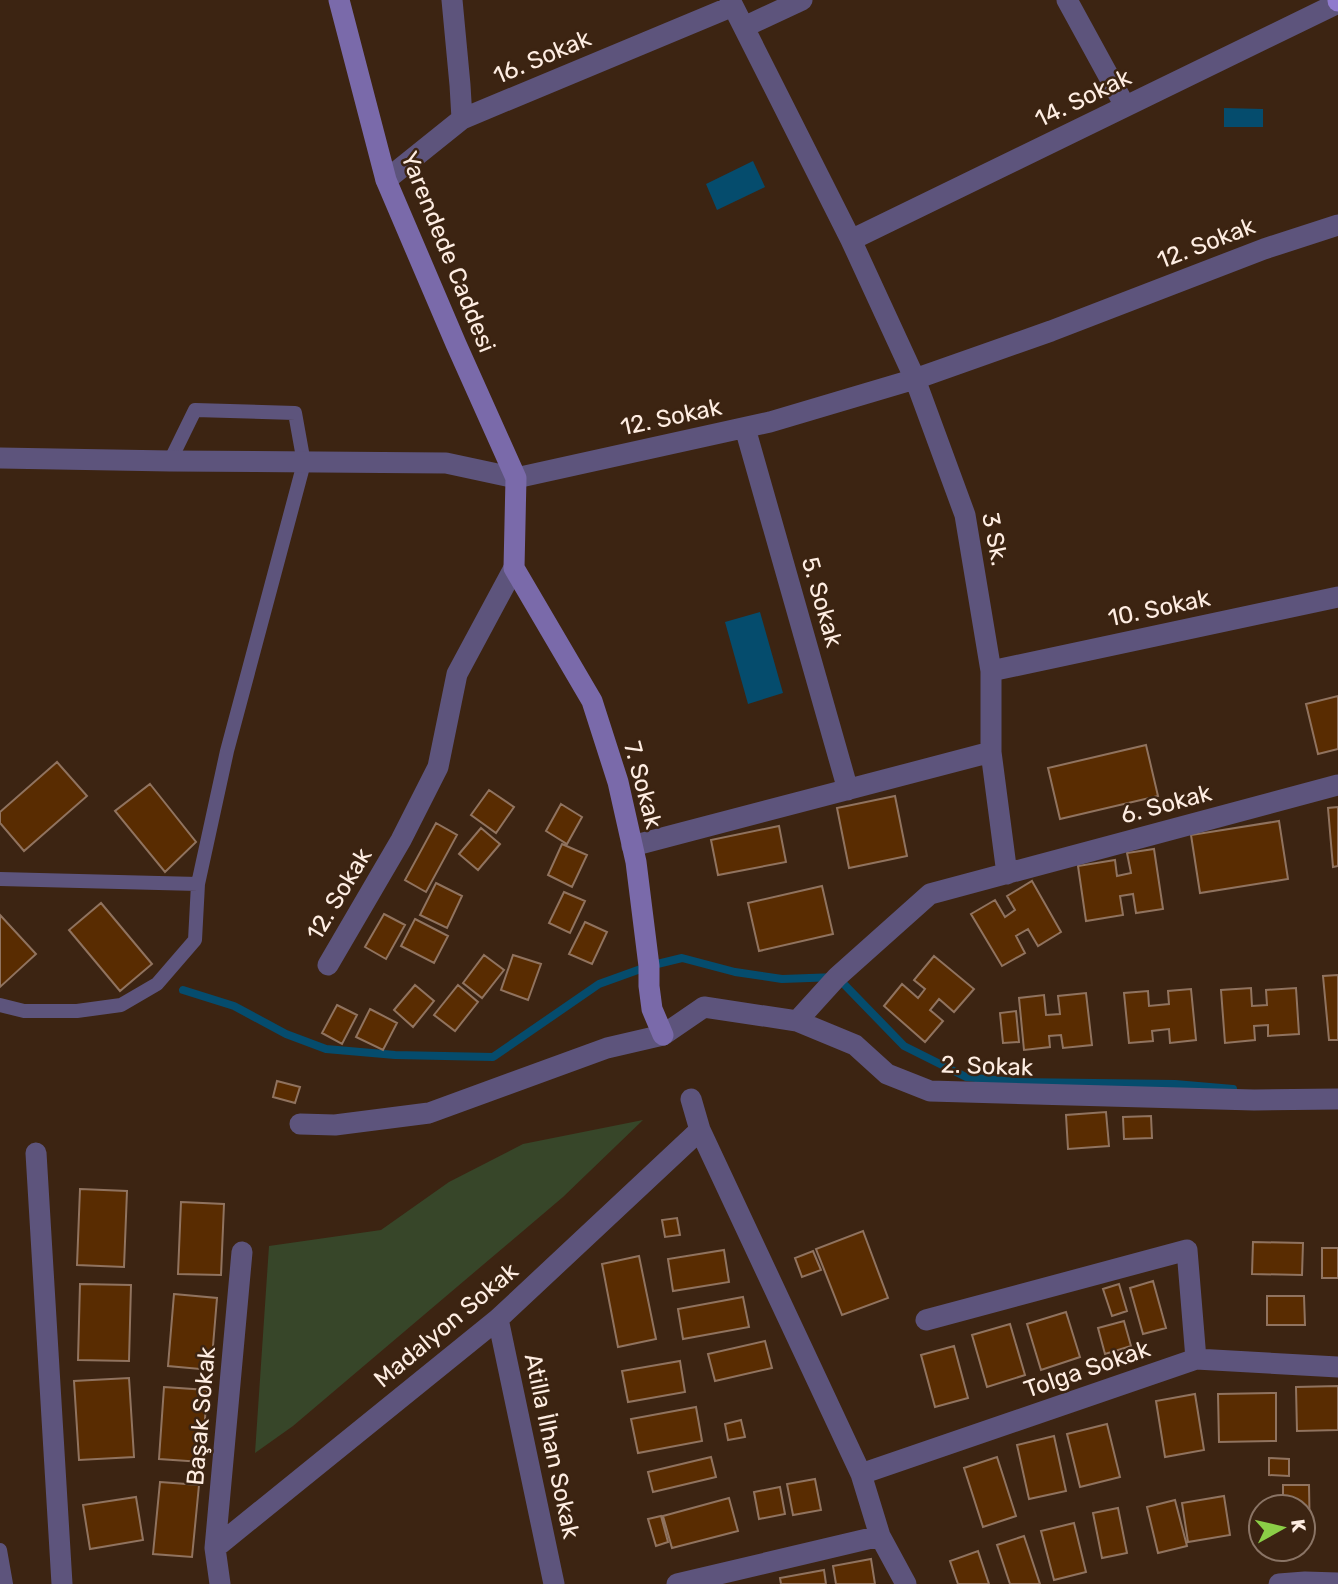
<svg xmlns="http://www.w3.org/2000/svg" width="1338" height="1584" font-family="Rubik,sans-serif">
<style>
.green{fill:#374629}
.water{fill:#054c6d}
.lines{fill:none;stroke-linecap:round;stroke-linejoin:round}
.stream{stroke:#054c6d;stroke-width:8}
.building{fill:#592c01;stroke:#90735f;stroke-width:2}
.lane{stroke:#5d547c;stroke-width:14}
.street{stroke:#5d547c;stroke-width:21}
.secondary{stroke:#7a6aaa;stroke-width:21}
.primary{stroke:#907bcd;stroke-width:21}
.labels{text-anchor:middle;stroke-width:5;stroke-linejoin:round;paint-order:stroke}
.street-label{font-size:24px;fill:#feede2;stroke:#3c2412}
</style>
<rect width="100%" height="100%" fill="#3c2412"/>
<!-- green -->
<path class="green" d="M643,1120L563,1197L293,1426L255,1453L269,1246L381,1230L449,1182L523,1144Z"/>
<!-- water -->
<path class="water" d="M1224,108L1263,109V127H1224Z
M753,161L765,187L717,210L706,184Z
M760,612L783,693L748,704L725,622Z"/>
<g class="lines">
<!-- stream -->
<path class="stream" d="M183,990L234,1006L286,1034L326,1049L395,1055L493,1057L599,984L649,966L682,958L735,972L782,979L837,977L904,1046L966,1077L1015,1082L1175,1084L1233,1089"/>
</g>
<!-- building -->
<path class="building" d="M1338,696V749L1318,754L1306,704Z
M1146,745L1158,796L1060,819L1048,768Z
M57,762L87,796L24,851L0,823V812Z
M150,784L196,842L165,872L115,811Z
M489,790L514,807L496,833L471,815Z
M895,796L907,856L849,868L837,808Z
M561,804L582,817L567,844L546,831Z
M1338,807V866L1333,867L1328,808Z
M1279,821L1288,879L1200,893L1191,835Z
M436,823L457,835L426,892L405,880Z
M779,826L786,862L718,875L711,840Z
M481,828L500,844L478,870L459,854Z
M562,844L587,855L572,887L548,875Z
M1154,849L1163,909L1136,913L1133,894L1120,896L1123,915L1086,921L1078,866L1115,860L1117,876L1131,873L1127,853Z
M1032,881L1061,932L1038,946L1028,929L1016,936L1025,953L1002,966L971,914L995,900L1005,917L1015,910L1007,896Z
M436,883L462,896L447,928L420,915Z
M822,886L833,934L759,951L748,903Z
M564,892L585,901L570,933L549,923Z
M101,903L152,964L120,991L69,930Z
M384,914L405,925L386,959L365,947Z
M0,915L36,954L0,987Z
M415,919L448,936L434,963L401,946Z
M585,922L607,932L592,964L569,954Z
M484,955L504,970L482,998L463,983Z
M513,955L541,964L528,1000L501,990Z
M934,956L974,989L954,1012L939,999L930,1010L943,1021L925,1042L884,1006L902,984L918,998L925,989L914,980Z
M1338,975V1040H1329L1323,976Z
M415,985L434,1001L413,1027L394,1010Z
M458,985L478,1002L455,1031L434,1015Z
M1251,988L1252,1006L1267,1005L1266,990L1296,988L1299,1034L1268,1036V1025L1254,1026L1255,1040L1225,1043L1221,990Z
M1191,989L1196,1040L1170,1043L1169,1029L1152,1031L1153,1041L1129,1043L1124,993L1148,991L1149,1006L1169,1004L1168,991Z
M1086,993L1092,1045L1063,1048L1061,1035L1049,1036L1050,1047L1024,1050L1019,998L1044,995L1046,1015L1060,1014L1058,996Z
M337,1005L357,1015L342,1044L322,1033Z
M370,1009L397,1023L383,1050L356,1037Z
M1016,1011L1019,1042L1003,1043L1000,1013Z
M277,1081L300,1087L295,1103L273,1097Z
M1106,1112L1109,1146L1068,1149L1066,1115Z
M1151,1116L1152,1138L1124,1139L1123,1117Z
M80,1189L127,1191L124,1267L77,1265Z
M181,1202L224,1204L221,1275L178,1274Z
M677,1218L680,1235L665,1237L662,1220Z
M863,1231L888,1298L842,1315L816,1249Z
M1253,1242L1303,1243L1302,1275L1252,1274Z
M1322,1248H1338V1278H1322Z
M724,1250L729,1282L673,1291L668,1259Z
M813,1251L821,1270L802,1277L795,1258Z
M639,1256L656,1339L618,1347L602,1264Z
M1153,1281L1166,1328L1143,1334L1130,1288Z
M80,1284L131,1285L129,1361L78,1360Z
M1119,1284L1127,1311L1112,1316L1103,1289Z
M174,1294L217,1298L211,1370L168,1366Z
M1267,1296H1304L1305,1325H1267Z
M743,1297L749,1327L683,1339L678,1309Z
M1066,1312L1080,1357L1041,1370L1027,1324Z
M1124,1321L1131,1346L1105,1354L1098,1328Z
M1010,1324L1025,1375L987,1387L972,1335Z
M765,1341L772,1368L715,1381L708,1354Z
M954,1346L968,1398L935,1407L921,1355Z
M680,1361L685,1392L628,1402L622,1371Z
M129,1378L134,1457L79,1460L74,1381Z
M1338,1386V1430L1297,1431L1296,1387Z
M164,1387L207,1390L202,1462L159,1459Z
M1276,1393V1441L1219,1442L1218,1394Z
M1195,1394L1204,1450L1165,1457L1156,1401Z
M696,1407L702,1441L638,1453L631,1419Z
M741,1420L745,1437L728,1440L725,1424Z
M1107,1424L1120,1477L1080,1487L1067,1434Z
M1054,1436L1066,1491L1029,1499L1017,1445Z
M711,1457L716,1477L653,1492L648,1472Z
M997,1457L1016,1516L983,1527L964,1468Z
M1269,1458L1289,1459V1476L1269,1475Z
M815,1479L821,1510L793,1515L787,1484Z
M160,1482L199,1485L192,1557L153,1554Z
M1283,1485H1309L1310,1541H1303V1507H1283Z
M780,1487L785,1514L759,1519L754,1492Z
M1224,1496L1230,1535L1188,1542L1182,1503Z
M136,1497L143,1540L90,1549L83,1505Z
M729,1498L738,1531L672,1548L663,1516Z
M1175,1500L1187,1546L1158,1553L1147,1507Z
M1118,1508L1127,1553L1102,1558L1093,1513Z
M661,1516L668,1542L656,1546L648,1519Z
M1074,1523L1086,1572L1054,1580L1041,1531Z
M1024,1536L1040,1584H1010L997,1545Z
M978,1551L989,1584H958L950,1561Z
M871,1559L875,1584H836L833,1566Z
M824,1570L826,1584H781L780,1578Z"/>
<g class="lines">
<!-- lane -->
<path class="lane" d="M0,879L198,884
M0,1005L24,1011H77L121,1005L157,984L195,940L198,884L227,751L304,463L295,413L195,410L170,461
M0,1550L6,1584"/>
<!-- street -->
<path class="street" d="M452,0L460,85L462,119
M730,0L851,240L915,379L965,515L991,671V752L1007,874
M1067,0L1125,106
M744,27L802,0
M386,180L462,119L733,6
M851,240L1338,3
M745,428L848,790
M0,458L170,461L446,463L516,478L770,422L915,379L1051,331L1264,249L1338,225
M991,671L1338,597
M632,846L991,752
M328,965L401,840L438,767L457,674L514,568
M797,1021L837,977L930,894L1338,785
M691,1099L700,1130L861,1474L880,1536L906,1584
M300,1124L335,1125L429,1113L607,1048L663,1035L704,1007L797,1021L855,1045L887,1074L930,1091L1254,1100L1338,1099
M36,1153L62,1584
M498,1319L554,1584
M926,1320L1187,1250L1196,1359
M861,1474L1196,1359L1338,1367
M215,1548L498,1319L700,1130
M220,1584L215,1548L242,1252
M677,1584L880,1536
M1279,1584L1305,1582L1338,1583"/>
<!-- secondary -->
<path class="secondary" d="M339,0L386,180L456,344L516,478L514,568L592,701L618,782L636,862L649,966V986L652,1009L663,1035"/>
<!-- primary -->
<path class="primary" d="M1338,0V1"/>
</g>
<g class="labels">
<!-- street labels -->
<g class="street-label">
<text transform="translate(542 57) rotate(-23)" y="8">16. Sokak</text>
<text transform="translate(1083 98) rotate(-26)" y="8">14. Sokak</text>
<text transform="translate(1206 243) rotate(-21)" y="8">12. Sokak</text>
<text transform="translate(448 252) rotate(68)" y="8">Yarendede Caddesi</text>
<text transform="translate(671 417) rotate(-12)" y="8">12. Sokak</text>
<text transform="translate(995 539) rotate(79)" y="8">3 Sk.</text>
<text transform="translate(822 602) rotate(74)" y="8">5. Sokak</text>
<text transform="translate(1159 608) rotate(-12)" y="8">10. Sokak</text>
<text transform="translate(643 785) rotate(75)" y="8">7. Sokak</text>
<text transform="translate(1166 804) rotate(-15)" y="8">6. Sokak</text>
<text transform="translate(339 894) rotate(-59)" y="8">12. Sokak</text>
<text transform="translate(987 1066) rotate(2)" y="8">2. Sokak</text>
<text transform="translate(446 1325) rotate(-40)" y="8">Madalyon Sokak</text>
<text transform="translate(1087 1369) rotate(-19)" y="8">Tolga Sokak</text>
<text transform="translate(201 1416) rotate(-85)" y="8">Başak Sokak</text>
<text transform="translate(552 1446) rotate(78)" y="8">Atilla İlhan Sokak</text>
</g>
</g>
<!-- north arrow -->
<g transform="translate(1282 1528) rotate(82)"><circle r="33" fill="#3c2412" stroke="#8a7465" stroke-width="2"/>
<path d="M0-5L12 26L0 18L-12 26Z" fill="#8bce47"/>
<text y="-10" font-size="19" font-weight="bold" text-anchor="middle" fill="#feede2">K</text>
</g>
</svg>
